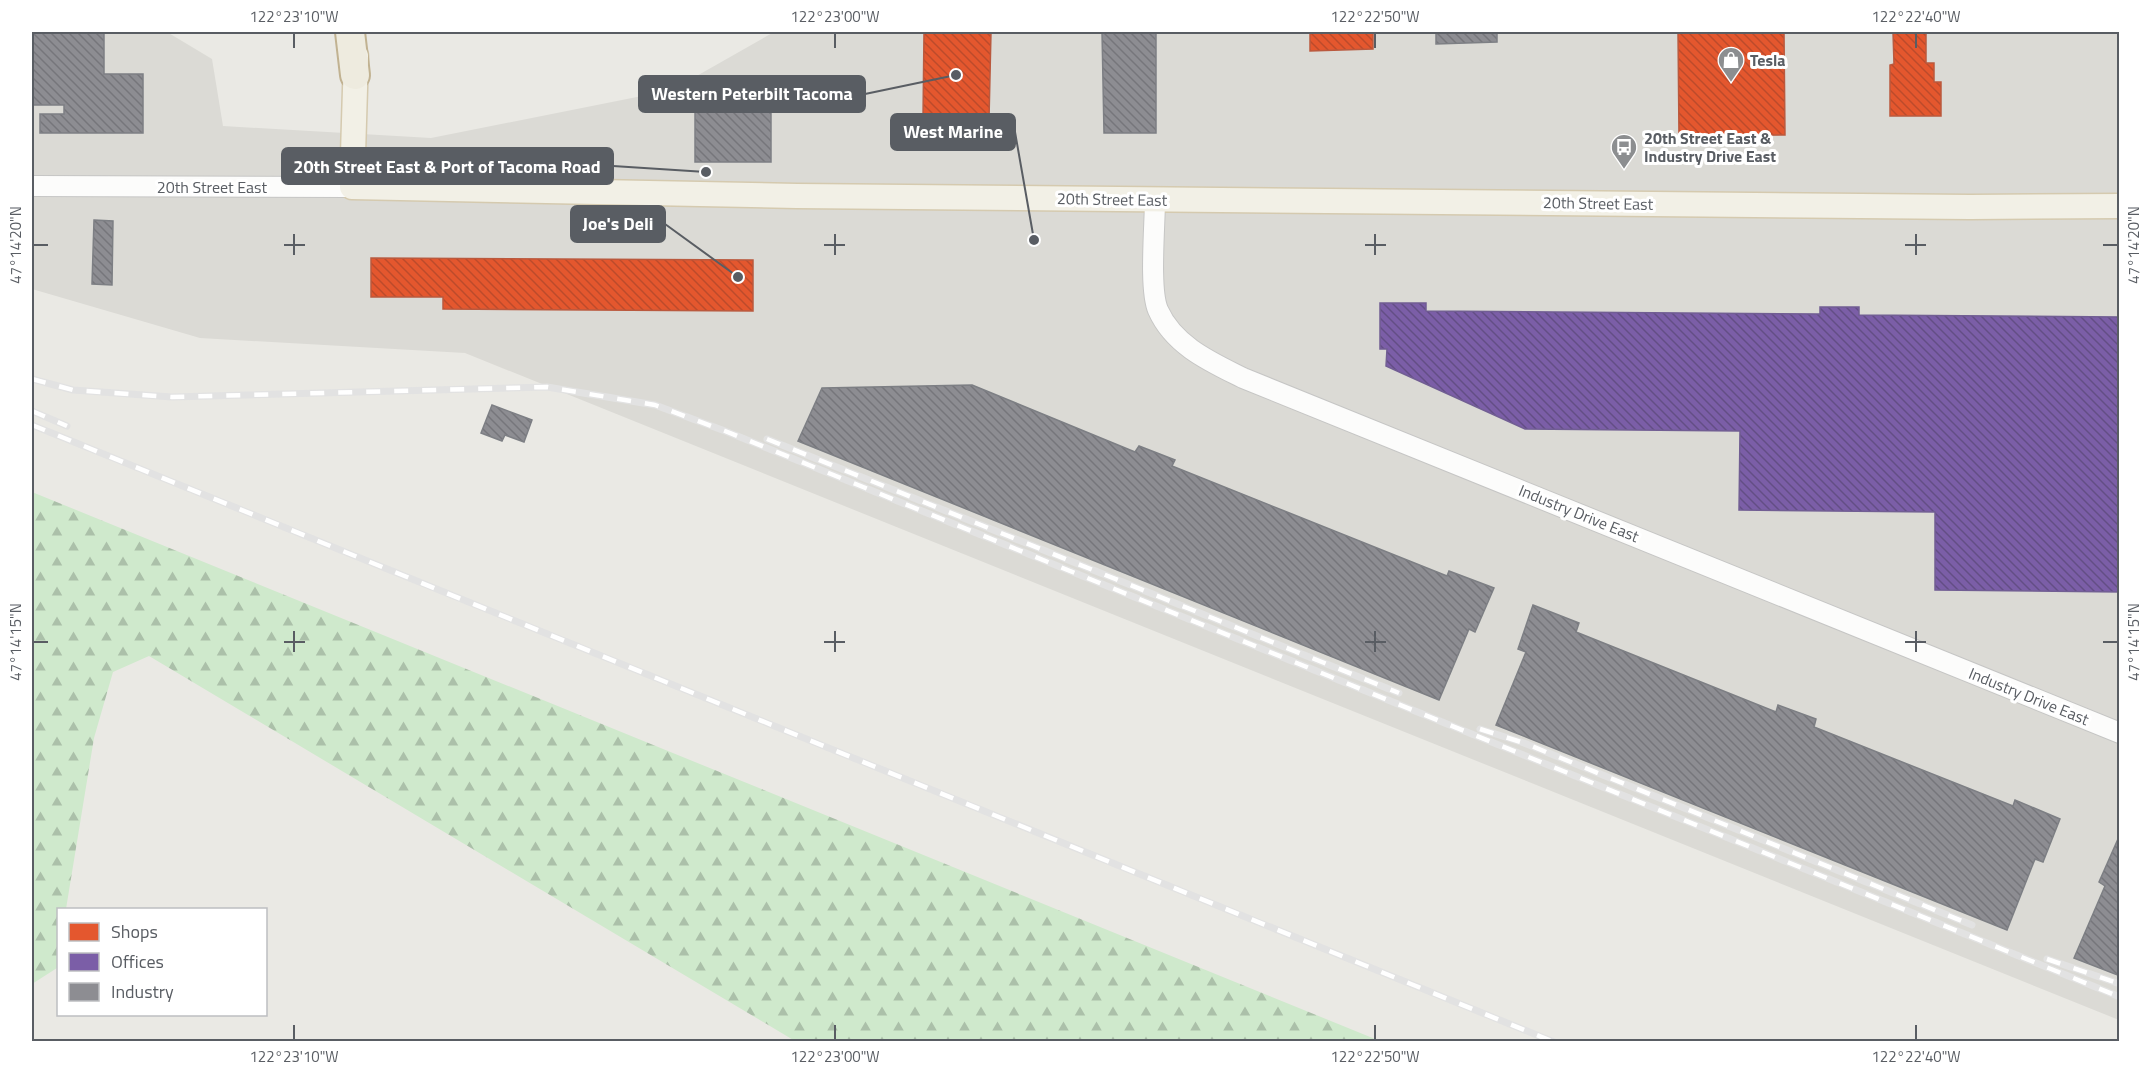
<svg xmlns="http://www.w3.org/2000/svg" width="2151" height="1073" font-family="'Titillium Web',sans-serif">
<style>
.industrial{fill:#dbdad5}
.forest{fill:url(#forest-firs)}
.shops{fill:url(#shops-back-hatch);stroke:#ba593e;stroke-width:1.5}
.offices{fill:url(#offices-back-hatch);stroke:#715e93;stroke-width:1.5}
.industry{fill:url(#industry-back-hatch);stroke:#7d7f84;stroke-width:1.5}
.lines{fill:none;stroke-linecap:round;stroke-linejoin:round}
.minor-casing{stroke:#c6c6c5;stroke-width:22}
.major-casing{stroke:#d5caaf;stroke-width:27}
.highway-casing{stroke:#c1b291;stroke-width:32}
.minor{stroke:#fcfcfb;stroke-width:20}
.major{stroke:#f2f0e6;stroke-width:24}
.highway{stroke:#eeebdf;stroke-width:28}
.rail-casing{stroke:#e2e2e2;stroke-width:7}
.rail{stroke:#fff;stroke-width:4.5;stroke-dasharray:14;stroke-linecap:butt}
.ticks{fill:none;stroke:#595d63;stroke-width:2}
.labels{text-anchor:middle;stroke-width:6;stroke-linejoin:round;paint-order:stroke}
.poi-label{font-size:16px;font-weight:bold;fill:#595d63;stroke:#fff;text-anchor:start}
.street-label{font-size:16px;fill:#595d63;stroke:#fff}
.leader{fill:none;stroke:#595d63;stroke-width:2}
.callout-dot{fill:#595d63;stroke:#fff;stroke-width:2}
.callout{fill:#595d63;stroke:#595d63;stroke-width:2}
.callout-label{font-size:18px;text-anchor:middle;font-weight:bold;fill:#fff}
.neatline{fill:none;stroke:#595d63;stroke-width:2}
.ticks-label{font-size:15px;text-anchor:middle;fill:#595d63}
</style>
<defs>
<pattern id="forest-firs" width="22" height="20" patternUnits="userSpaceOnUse" patternTransform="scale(1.5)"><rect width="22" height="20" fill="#cfe9cc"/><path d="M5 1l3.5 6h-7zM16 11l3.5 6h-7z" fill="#abc0a9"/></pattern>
<pattern id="shops-back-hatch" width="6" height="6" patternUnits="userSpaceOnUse" patternTransform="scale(1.5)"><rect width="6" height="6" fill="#e4572e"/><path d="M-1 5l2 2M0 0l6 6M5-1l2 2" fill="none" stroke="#bc4b2b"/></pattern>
<pattern id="offices-back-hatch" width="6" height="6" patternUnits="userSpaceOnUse" patternTransform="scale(1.5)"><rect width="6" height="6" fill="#7b5ea7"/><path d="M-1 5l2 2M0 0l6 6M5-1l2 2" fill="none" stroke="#634e85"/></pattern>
<pattern id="industry-back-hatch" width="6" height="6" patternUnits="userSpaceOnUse" patternTransform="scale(1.5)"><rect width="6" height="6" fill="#8d8d92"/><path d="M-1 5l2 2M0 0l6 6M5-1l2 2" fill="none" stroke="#76767b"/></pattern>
</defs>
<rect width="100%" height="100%" fill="#eae9e4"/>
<!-- industrial -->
<path class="industrial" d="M32,32H167L212,59L223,126L431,138L672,90L774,32H2119V1020L465,353L200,338L32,289Z"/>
<!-- forest -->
<path class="forest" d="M32,492L1380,1041H795L149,656L113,672L94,738L66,909L58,910L57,968L32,984Z"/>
<!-- shops -->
<path class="shops" d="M924,32H991L989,120L923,119Z
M1310,32H1373V49L1310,51Z
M1678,32H1784L1785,135L1679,136Z
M1893,32H1926V63H1934V82H1941V116H1890V65L1894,64Z
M371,258L753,260V311L443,309V297H371Z"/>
<!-- offices -->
<path class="offices" d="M1380,303H1426V311L1820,314V307H1859V315L2120,317V592L1935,590V512L1739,510L1740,431L1525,429L1386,366L1387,349H1380Z"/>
<!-- industry -->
<path class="industry" d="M32,32H104V74H143V133H40V114H64V105H32Z
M1102,32L1156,33V133H1104Z
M1436,32H1497V42L1436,44Z
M771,80V162H695V105L732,99V87Z
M94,220L113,221L112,285L92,284Z
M972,385L1135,452L1139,446L1175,460L1172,466L1447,576L1449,571L1494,588L1475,632L1469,629L1439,700L798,441L822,388Z
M492,405L532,420L524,442L505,435L502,441L481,433Z
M1533,605L1579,623L1576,632L1776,712L1778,705L1816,719L1814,727L2013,806L2015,800L2060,819L2043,862L2035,859L2007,930L1496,725L1526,652L1518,649Z
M2118,839H2120V976L2074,958L2105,886L2099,882Z"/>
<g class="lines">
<!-- minor casing -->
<g class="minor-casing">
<path id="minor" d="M32,186L352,187
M1155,199C1155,225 1149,289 1158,310C1174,346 1211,362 1243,378L2120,733"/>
</g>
<!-- major casing -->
<g class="major-casing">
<path id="major" d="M356,56L352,187L797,196L1970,207L2120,206"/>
</g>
<!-- highway casing -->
<g class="highway-casing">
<path id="highway" d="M350,32L355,75"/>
</g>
<!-- minor -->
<use href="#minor" class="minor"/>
<!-- major -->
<use href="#major" class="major"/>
<!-- highway -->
<use href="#highway" class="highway"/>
<!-- rail casing -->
<g class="rail-casing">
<path id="rail" d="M32,379L73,390L172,397L547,387L655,405L725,431L2120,997
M32,411L67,426
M32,425L1554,1042
M767,439L1399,693
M1480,729L1524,743L1972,925
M2047,959L2120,984"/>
</g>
<!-- rail -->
<use href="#rail" class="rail"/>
</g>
<!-- ticks -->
<path class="ticks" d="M294,33V48M835,33V48M1375,33V48M1916,33V48M294,234V255M835,234V255M1375,234V255M1916,234V255M33,245H48M284,245H305M824,245H845M1365,245H1386M1905,245H1926M2103,245H2118M294,631V652M835,631V652M1375,631V652M1916,631V652M33,642H48M284,642H305M824,642H845M1365,642H1386M1905,642H1926M2103,642H2118M294,1025V1040M835,1025V1040M1375,1025V1040M1916,1025V1040"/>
<!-- icons -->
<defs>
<g id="shop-pin" transform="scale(1.35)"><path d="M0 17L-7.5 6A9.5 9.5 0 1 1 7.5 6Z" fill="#8c8e90" stroke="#fff"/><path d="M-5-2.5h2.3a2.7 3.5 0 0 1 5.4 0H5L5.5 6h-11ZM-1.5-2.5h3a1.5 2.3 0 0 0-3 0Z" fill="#fff"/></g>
<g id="bus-pin" transform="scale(1.35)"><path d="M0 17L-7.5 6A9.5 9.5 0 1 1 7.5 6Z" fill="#8c8e90" stroke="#fff"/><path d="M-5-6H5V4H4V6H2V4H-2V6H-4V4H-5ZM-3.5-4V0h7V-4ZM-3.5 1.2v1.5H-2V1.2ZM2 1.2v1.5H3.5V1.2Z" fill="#fff"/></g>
</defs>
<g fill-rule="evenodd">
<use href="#shop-pin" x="1731" y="60"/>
<use href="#bus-pin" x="1624" y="147"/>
</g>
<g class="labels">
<!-- poi labels -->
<g class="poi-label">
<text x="1750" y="66">Tesla</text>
<text x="1644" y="144">20th Street East &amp;<tspan x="1644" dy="18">Industry Drive East</tspan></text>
</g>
<!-- street labels -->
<g class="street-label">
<text x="212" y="193">20th Street East</text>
<text transform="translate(1112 199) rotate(1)" y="6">20th Street East</text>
<text transform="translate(1598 203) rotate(1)" y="6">20th Street East</text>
<text transform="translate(1579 513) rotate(22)" y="6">Industry Drive East</text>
<text transform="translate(2029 696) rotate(22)" y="6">Industry Drive East</text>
</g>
</g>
<!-- callouts -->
<path class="leader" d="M956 75L865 94M1034 240L1015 132M706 172L613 166M738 277L665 224"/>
<g class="callout-dot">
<circle cx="956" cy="75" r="6"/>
<circle cx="1034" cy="240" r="6"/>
<circle cx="706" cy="172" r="6"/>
<circle cx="738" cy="277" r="6"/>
</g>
<g class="callout">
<rect x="639" y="76" width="226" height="36" rx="6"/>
<rect x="891" y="114" width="124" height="36" rx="6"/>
<rect x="282" y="148" width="331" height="36" rx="6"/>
<rect x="571" y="206" width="94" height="36" rx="6"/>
</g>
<g class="callout-label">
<text x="752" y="100">Western Peterbilt Tacoma</text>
<text x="953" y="138">West Marine</text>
<text x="447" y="173">20th Street East &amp; Port of Tacoma Road</text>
<text x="618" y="230">Joe's Deli</text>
</g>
<!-- border -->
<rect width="2151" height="1073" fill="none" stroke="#ffffff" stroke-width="66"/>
<!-- legend -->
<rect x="57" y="908" width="210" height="108" fill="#ffffff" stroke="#bdbec1" stroke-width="1.5"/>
<rect x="69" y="923" width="30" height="18" fill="#e4572e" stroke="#bdbec1" stroke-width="1.5"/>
<text x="111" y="938" font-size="18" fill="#595d63">Shops</text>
<rect x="69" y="953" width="30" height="18" fill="#7b5ea7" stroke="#bdbec1" stroke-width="1.5"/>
<text x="111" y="968" font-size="18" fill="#595d63">Offices</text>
<rect x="69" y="983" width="30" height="18" fill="#8d8d92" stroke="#bdbec1" stroke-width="1.5"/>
<text x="111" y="998" font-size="18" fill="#595d63">Industry</text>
<rect x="33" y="33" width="2085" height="1007" class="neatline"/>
<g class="ticks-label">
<text x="294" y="22">122°23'10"W</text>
<text x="835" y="22">122°23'00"W</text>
<text x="1375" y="22">122°22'50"W</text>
<text x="1916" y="22">122°22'40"W</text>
<text transform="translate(16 245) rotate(-90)" y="5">47°14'20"N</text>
<text transform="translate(2134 245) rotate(-90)" y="5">47°14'20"N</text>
<text transform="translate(16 642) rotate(-90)" y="5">47°14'15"N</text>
<text transform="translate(2134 642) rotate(-90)" y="5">47°14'15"N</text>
<text x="294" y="1062">122°23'10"W</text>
<text x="835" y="1062">122°23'00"W</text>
<text x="1375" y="1062">122°22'50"W</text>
<text x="1916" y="1062">122°22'40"W</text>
</g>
</svg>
